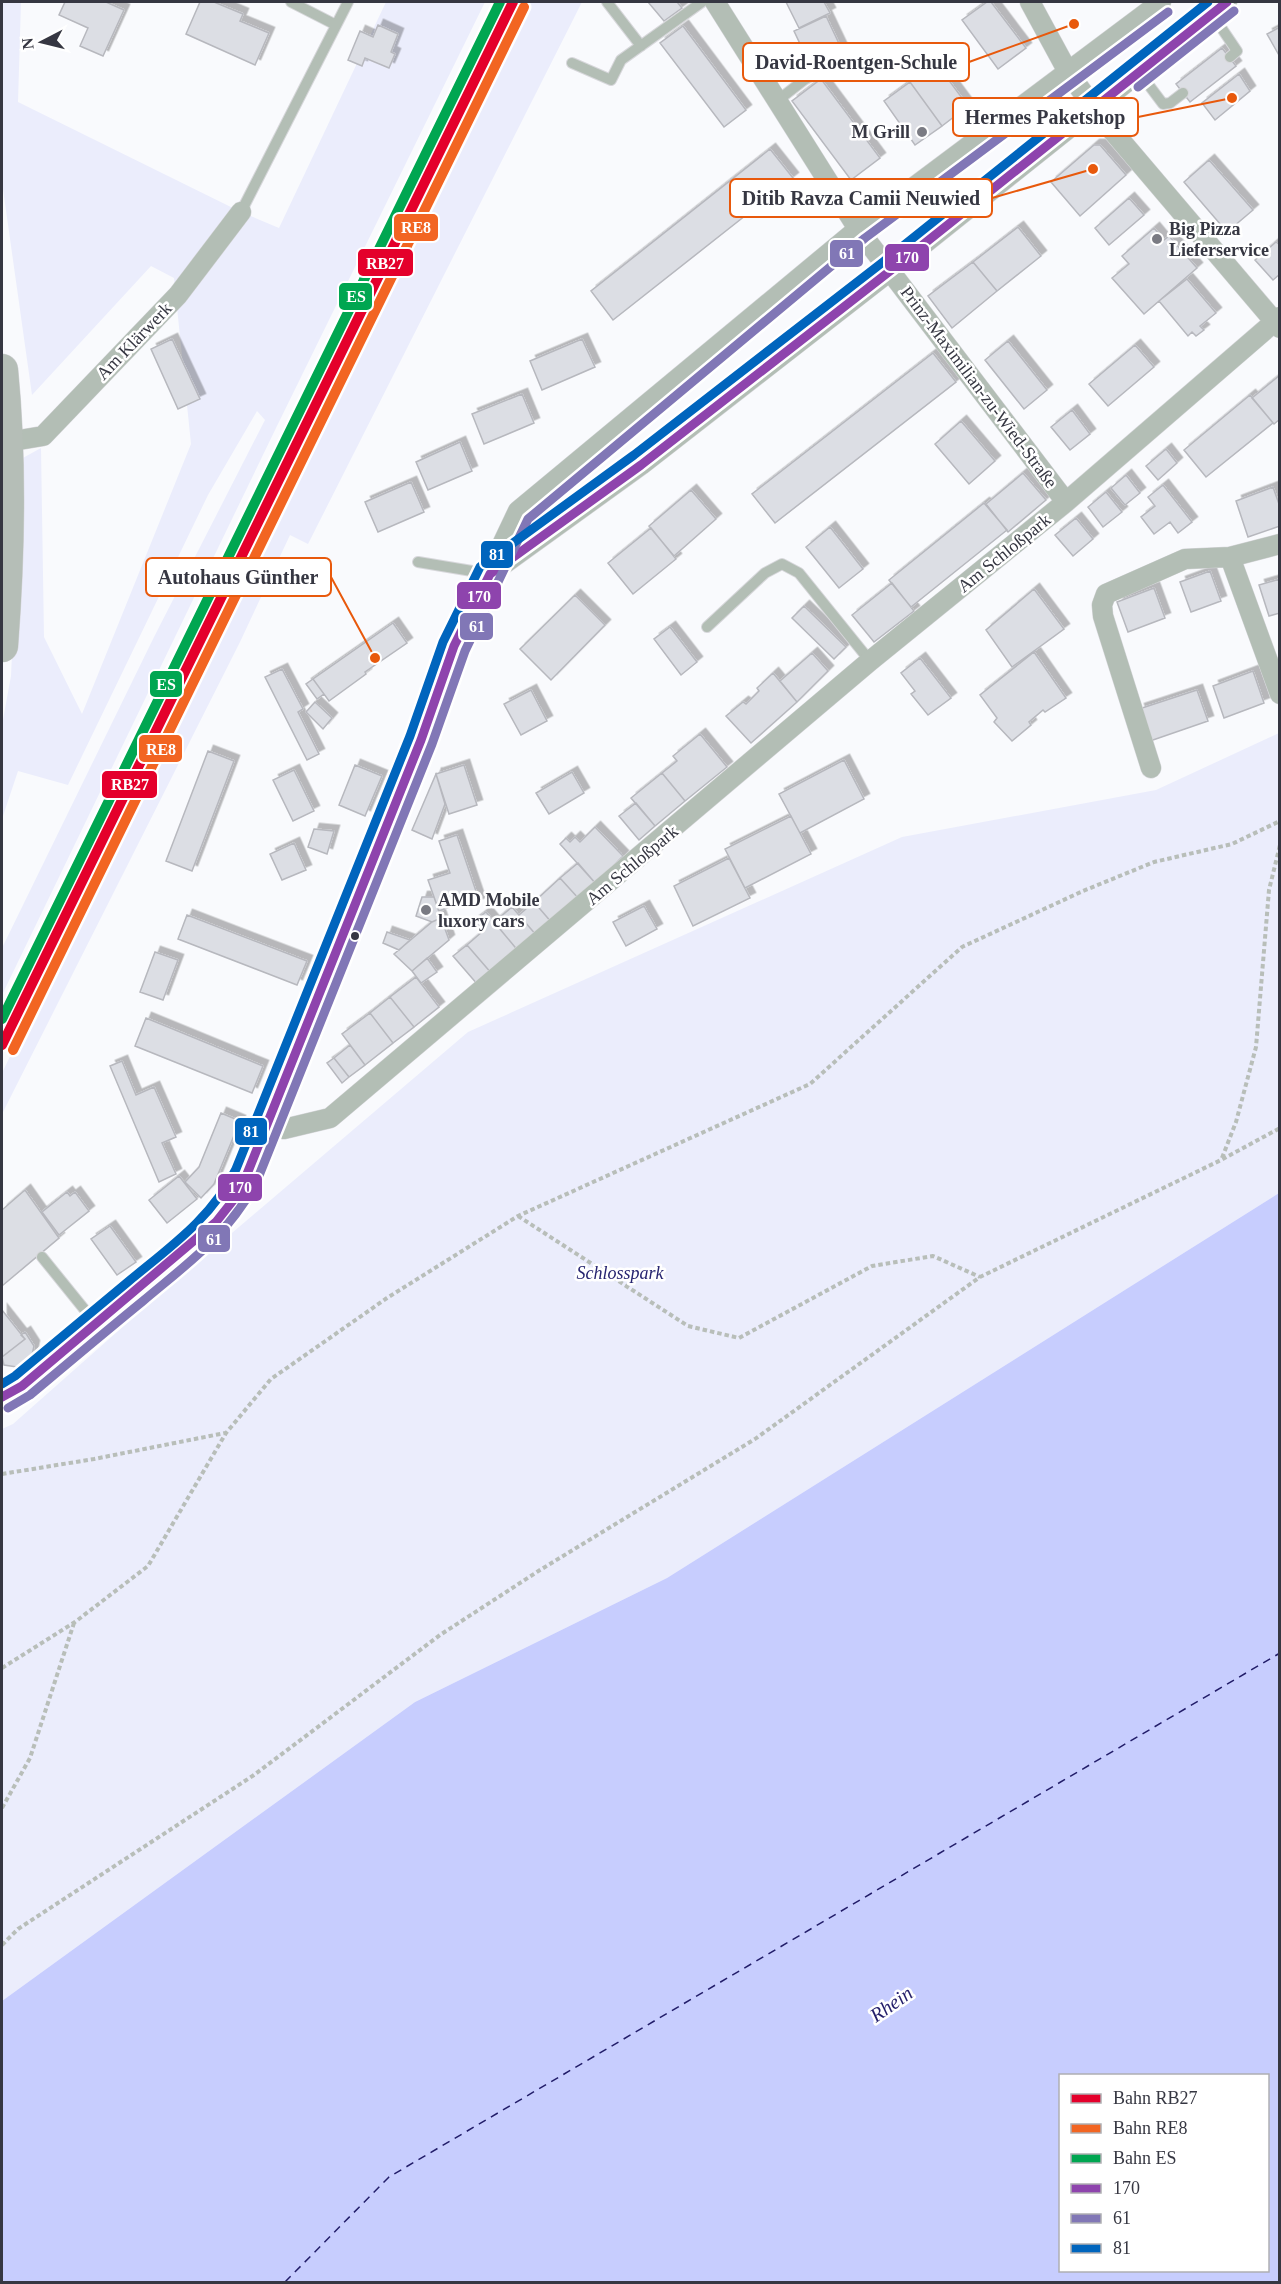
<svg xmlns="http://www.w3.org/2000/svg" width="1281" height="2284" font-family="Georgia,serif">
<style>
.green{fill:#ebedfc}
.water{fill:#c7cdfe;fill-rule:evenodd}
.lines{fill:none;stroke-linecap:round;stroke-linejoin:round}
.ferry{stroke:#221d69;stroke-width:1.5;stroke-dasharray:8 6;stroke-linecap:butt}
.building{fill:#dcdee4;stroke:#b7b8be;stroke-width:1.5;filter:url(#shadow)}
.lane-casing{stroke:#d7d7db;stroke-width:12}
.street-casing{stroke:#d7d7db;stroke-width:21}
.primary-casing{stroke:#d7d7db;stroke-width:33}
.path{stroke:#b8beb9;stroke-width:4;stroke-dasharray:4.5 3;stroke-linecap:butt}
.lane{stroke:#b3beb5;stroke-width:10}
.street{stroke:#b3beb5;stroke-width:20}
.primary{stroke:#b5beb7;stroke-width:32}
.bus-1-casing{stroke:#fff;stroke-width:14}
.bus-2-casing{stroke:#fff;stroke-width:14}
.bus-3-casing{stroke:#fff;stroke-width:14}
.bus-1{stroke:#8e44ad;stroke-width:9}
.bus-2{stroke:#8177b6;stroke-width:9}
.bus-3{stroke:#0065bd;stroke-width:9}
.rail-1-casing{stroke:#fff;stroke-width:15}
.rail-2-casing{stroke:#fff;stroke-width:15}
.rail-3-casing{stroke:#fff;stroke-width:15}
.rail-1{stroke:#e4002b;stroke-width:10}
.rail-2{stroke:#f26522;stroke-width:10}
.rail-3{stroke:#00a651;stroke-width:10}
.poi-dot{fill:#7a7b83;stroke:#fff;stroke-width:2}
.bus-dot{fill:#363742;stroke:#fff;stroke-width:2}
.labels{text-anchor:middle;stroke-width:5;stroke-linejoin:round;paint-order:stroke}
.poi-label{font-size:18px;font-weight:bold;fill:#363742;stroke:#fff;text-anchor:start}
.street-label{font-size:18px;fill:#363742;stroke:#fff}
.park-label{font-size:18px;font-style:italic;fill:#262470;stroke:#fff}
.water-label{font-size:20px;font-style:italic;fill:#221d69;stroke:#fff}
.leader{fill:none;stroke:#e8590c;stroke-width:2}
.callout-dot{fill:#e8590c;stroke:#fff;stroke-width:2}
.callout{fill:#fff;stroke:#e8590c;stroke-width:2}
.callout-label{font-size:20px;text-anchor:middle;font-weight:bold;fill:#363742}
.line-badge{stroke:#fff;stroke-width:2}
.badge-label{font-size:16px;text-anchor:middle;font-weight:bold;fill:#fff}
</style>
<defs>
<filter id="shadow"><feDropShadow dx="5.5" dy="-5.5" stdDeviation="0" flood-color="#0004"/></filter>
</defs>
<rect width="100%" height="100%" fill="#f9fafd"/>
<!-- green -->
<path class="green" d="M2,2H21L18,102L241,212L279,228L386,2H485L276,428L2,995V948L154,637L265,420L257,411L208,495L68,785L18,771L2,819V725L11,676L21,459L41,448L44,637L82,714L191,444L174,278L151,266L32,395L2,182Z
M524,2H582L308,544L290,535L240,642L2,1114V1073L291,475Z
M1279,733V1193L667,1578L415,1702L2,2001V1429L13,1424L152,1301L468,1032L902,837L1156,790Z"/>
<!-- water -->
<path class="water" d="M1279,1193V2282H2V2001L415,1702L667,1578ZM1060,2076H1268V2270H1060Z"/>
<g class="lines">
<!-- ferry -->
<path class="ferry" d="M285,2282L389,2177L1280,1653"/>
</g>
<!-- building -->
<path class="building" d="M65,2H106L124,10L103,56L80,46L88,28L59,15Z
M200,2H214L243,14L240,21L269,33L255,65L186,34Z
M648,2H677L682,8L664,21Z
M786,2H824L830,13L799,28Z
M987,2H991L1026,48L998,69L962,20Z
M826,16L842,50L810,65L794,31Z
M378,25L398,34L391,52L395,54L389,68L365,58L362,66L348,60L360,31L373,37Z
M683,26L746,110L724,127L660,43Z
M1280,27V57L1267,34Z
M1222,48L1236,66L1190,102L1176,84Z
M936,63L968,106L942,126L910,82Z
M1239,74L1250,91L1215,120L1202,103Z
M821,79L880,158L851,180L792,101Z
M910,82L942,126L915,145L884,101Z
M1094,145H1100L1126,175L1080,216L1051,182Z
M770,149L793,178L613,320L591,291Z
M1209,160L1253,210L1227,232L1184,182Z
M1129,198L1144,215L1109,245L1095,228Z
M1018,227L1041,256L997,291L973,262Z
M1154,228L1164,240L1169,236L1197,268L1144,314L1112,278L1129,264L1122,256Z
M1276,242L1280,245V274L1273,280L1255,260Z
M973,262L997,291L952,328L928,296Z
M1187,279L1216,313L1200,326L1204,330L1196,336L1192,332L1188,336L1159,301Z
M172,339L200,399L178,409L151,349Z
M582,339L595,367L542,390L530,361Z
M1008,341L1047,390L1024,409L985,360Z
M1135,345L1154,367L1108,406L1089,384Z
M933,353L956,382L775,523L752,494Z
M1280,375V419L1274,424L1252,398Z
M522,394L534,423L484,444L472,414Z
M1250,395L1273,423L1206,477L1184,450Z
M1072,410L1090,434L1070,450L1051,427Z
M961,421L995,461L969,484L935,444Z
M460,442L472,471L428,490L416,462Z
M1166,449L1177,463L1158,480L1146,466Z
M1023,473L1046,500L1008,532L986,504Z
M1126,475L1140,493L1125,505L1111,488Z
M411,482L424,512L378,532L365,502Z
M1163,485L1192,522L1178,533L1170,522L1154,534L1141,517L1155,506L1148,497Z
M1273,487L1280,507V526L1248,537L1236,501Z
M691,490L716,519L674,556L649,526Z
M1106,492L1122,512L1103,527L1088,507Z
M984,503L1007,530L911,607L889,580Z
M1076,518L1093,539L1073,556L1055,535Z
M830,527L863,569L839,588L806,547Z
M651,528L676,559L633,594L608,563Z
M1210,571L1221,601L1191,612L1180,582Z
M1280,579V613L1269,616L1259,585Z
M892,583L914,611L874,642L852,615Z
M1154,588L1165,618L1128,632L1117,602Z
M1034,589L1064,629L1012,667L986,630Z
M575,595L605,625L551,680L520,649Z
M804,606L846,647L834,659L792,618Z
M393,623L407,643L365,672L366,674L329,701L313,679Z
M670,627L697,662L681,675L654,639Z
M1034,652L1066,698L1045,712L1043,710L1029,722L1031,725L1012,741L994,722L997,718L980,695Z
M812,653L828,671L797,702L780,681Z
M920,658L951,698L928,715L911,694L915,691L901,673Z
M282,669L303,709L298,712L319,754L307,760L265,677Z
M1253,671L1264,703L1224,718L1213,686Z
M773,673L797,702L751,743L726,716L743,702L746,704L759,691L757,688Z
M313,679L324,694L317,699L306,684Z
M531,690L547,721L521,735L504,704Z
M1197,690L1208,721L1150,741L1139,709Z
M315,702L332,718L323,729L306,712Z
M700,734L727,767L685,801L662,773L677,761L673,756Z
M208,751L234,761L192,871L166,861Z
M844,760L864,799L800,833L779,794Z
M355,765L382,776L365,816L339,805Z
M464,765L477,805L449,814L436,774Z
M294,770L314,811L293,821L273,780Z
M572,772L584,793L549,814L536,793Z
M662,773L685,801L655,826L631,798Z
M436,774L445,804L432,839L412,830Z
M636,803L655,826L639,840L619,816Z
M791,816L811,854L745,888L725,849Z
M595,827L623,856L596,884L560,844L566,838L570,842L575,837L580,842Z
M314,829L334,831L327,854L308,847Z
M457,835L480,903L471,906L468,895L462,897L463,902L439,911L428,880L450,873L439,841Z
M294,843L306,870L282,880L270,854Z
M729,858L750,898L693,926L674,886Z
M578,863L596,884L579,899L560,878Z
M560,878L579,899L552,923L534,902Z
M422,897H434L441,918L432,922L416,916Z
M534,902L552,923L537,936L519,915Z
M644,906L657,929L626,946L613,922Z
M512,907L537,936L519,952L494,922Z
M486,912L519,952L492,974L467,945L483,931L474,921Z
M187,915L307,961L297,985L178,939Z
M441,918L449,940L412,971L394,954L432,922Z
M387,932L410,940L399,950L383,943Z
M467,945L492,974L478,985L453,956Z
M155,952L178,960L163,1000L140,992Z
M427,958L437,972L421,983L412,971Z
M416,977L439,1007L414,1027L390,997Z
M390,997L414,1027L393,1043L370,1013Z
M370,1013L393,1043L365,1065L342,1034Z
M146,1018L263,1066L252,1093L135,1046Z
M350,1045L365,1065L349,1077L334,1058Z
M334,1058L349,1077L342,1083L327,1063Z
M122,1061L136,1095L154,1087L176,1137L162,1143L176,1174L159,1182L110,1066Z
M221,1113L240,1121L214,1184L201,1198L185,1182L199,1167Z
M179,1176L197,1199L167,1223L149,1200Z
M25,1190L59,1238L2,1286V1210Z
M67,1192L70,1196L75,1192L89,1211L59,1235L42,1212Z
M110,1226L136,1262L117,1275L91,1239Z
M2,1310L25,1339L2,1357Z
M25,1332L34,1346L32,1355L17,1367L4,1365L2,1357L25,1339L21,1335Z"/>
<g class="lines">
<!-- lane casing -->
<g class="lane-casing">
<path id="lane" d="M291,2L336,25
M607,2L641,46
M1212,14L1237,51L1230,57
M572,63L611,80L621,60L702,2
M1139,72L1163,104L1170,103L1183,93
M777,101L804,80L840,59
M241,212L348,2
M418,562L490,574
M707,627L765,573L782,564L799,573L870,661
M42,1257L97,1325"/>
</g>
<!-- street casing -->
<g class="street-casing">
<path id="street" d="M715,2L858,229L1066,502
M1030,2L1068,72L1099,115L1280,328
M7,442L43,436L178,295L241,212
M1230,557L1280,694
M490,574L641,465L890,271L1227,2
M1151,768L1103,616L1102,605L1106,594L1185,559L1230,557L1280,544
M266,1123L284,1129L330,1118L870,661L1066,502L1280,317
M2,1397L22,1386L172,1261L216,1222L235,1198L247,1174L421,740L454,646L518,511L858,229L1161,2"/>
</g>
<!-- primary casing -->
<g class="primary-casing">
<path id="primary" d="M2,370C11,462 9,554 2,646"/>
</g>
<!-- path -->
<path class="path" d="M1222,1158L1236,1122L1256,1047L1269,890L1280,845
M518,1216L688,1326L739,1338L872,1266L933,1256L980,1277
M2,1474L94,1459L225,1433
M2,1668L75,1622L148,1566L226,1433L271,1379L387,1298L518,1216L810,1084L962,947L1083,891L1154,862L1232,844L1280,821
M2,1808L30,1758L74,1623
M2,1945L18,1929L254,1775L440,1635L540,1570L755,1439L980,1277L1221,1160L1280,1128"/>
<!-- lane -->
<use href="#lane" class="lane"/>
<!-- street -->
<use href="#street" class="street"/>
<!-- primary -->
<use href="#primary" class="primary"/>
<!-- bus-1 casing -->
<g class="bus-1-casing">
<path id="bus-1" d="M2,1397L22,1386L216,1222L235,1198L247,1174L421,740L454,646L490,574L641,465L890,271L1227,2"/>
</g>
<!-- bus-2 casing -->
<g class="bus-2-casing">
<path id="bus-2" d="M1138,87L1234,11
M8,1408L30,1395C67,1364 105,1332 143,1301C188,1263 231,1233 258,1178L432,744L465,651L528,519L865,238L1168,12"/>
</g>
<!-- bus-3 casing -->
<g class="bus-3-casing">
<path id="bus-3" d="M2,1384L15,1376C53,1344 91,1313 129,1281C170,1247 212,1218 236,1169L410,736L443,642L480,567L634,455L883,262L1208,2"/>
</g>
<!-- bus-1 -->
<use href="#bus-1" class="bus-1"/>
<!-- bus-2 -->
<use href="#bus-2" class="bus-2"/>
<!-- bus-3 -->
<use href="#bus-3" class="bus-3"/>
<!-- rail-1 casing -->
<g class="rail-1-casing">
<path id="rail-1" d="M2,1045L513,2"/>
</g>
<!-- rail-2 casing -->
<g class="rail-2-casing">
<path id="rail-2" d="M13,1050L524,7"/>
</g>
<!-- rail-3 casing -->
<g class="rail-3-casing">
<path id="rail-3" d="M2,1019L500,2"/>
</g>
<!-- rail-1 -->
<use href="#rail-1" class="rail-1"/>
<!-- rail-2 -->
<use href="#rail-2" class="rail-2"/>
<!-- rail-3 -->
<use href="#rail-3" class="rail-3"/>
</g>
<!-- markers -->
<g class="poi-dot">
<circle cx="922" cy="132" r="6"/>
<circle cx="1157" cy="239" r="6"/>
<circle cx="426" cy="910" r="6"/>
</g>
<circle class="bus-dot" cx="355" cy="936" r="5"/>
<g class="labels">
<!-- poi labels -->
<g class="poi-label">
<text x="910" y="138" text-anchor="end">M Grill</text>
<text x="1169" y="235">Big Pizza<tspan x="1169" dy="21">Lieferservice</tspan></text>
<text x="438" y="906">AMD Mobile<tspan x="438" dy="21">luxory cars</tspan></text>
</g>
<!-- street labels -->
<g class="street-label">
<text transform="translate(134 341) rotate(-46)" y="6">Am Klärwerk</text>
<text transform="translate(979 387) rotate(53)" y="6">Prinz-Maximilian-zu-Wied-Straße</text>
<text transform="translate(1004 553) rotate(-39)" y="6">Am Schloßpark</text>
<text transform="translate(632 865) rotate(-40)" y="6">Am Schloßpark</text>
</g>
<!-- park labels -->
<g class="park-label">
<text x="620" y="1279">Schlosspark</text>
</g>
<!-- water labels -->
<g class="water-label">
<text transform="translate(891 2004) rotate(-35)" y="7">Rhein</text>
</g>
</g>
<!-- callouts -->
<path class="leader" d="M1074 24L969 62M1232 98L1138 117M1093 169L992 198M375 658L331 577"/>
<g class="callout-dot">
<circle cx="1074" cy="24" r="6"/>
<circle cx="1232" cy="98" r="6"/>
<circle cx="1093" cy="169" r="6"/>
<circle cx="375" cy="658" r="6"/>
</g>
<g class="callout">
<rect x="743" y="43" width="226" height="38" rx="6"/>
<rect x="953" y="98" width="185" height="38" rx="6"/>
<rect x="730" y="179" width="262" height="38" rx="6"/>
<rect x="146" y="558" width="185" height="38" rx="6"/>
</g>
<g class="callout-label">
<text x="856" y="69">David-Roentgen-Schule</text>
<text x="1045" y="124">Hermes Paketshop</text>
<text x="861" y="205">Ditib Ravza Camii Neuwied</text>
<text x="238" y="584">Autohaus Günther</text>
</g>
<g class="line-badge">
<rect x="393" y="213" width="46" height="29" rx="6" fill="#f26522"/>
<rect x="829" y="239" width="35" height="29" rx="6" fill="#8177b6"/>
<rect x="884" y="243" width="46" height="29" rx="6" fill="#8e44ad"/>
<rect x="357" y="248" width="57" height="29" rx="6" fill="#e4002b"/>
<rect x="338" y="282" width="35" height="29" rx="6" fill="#00a651"/>
<rect x="480" y="540" width="34" height="29" rx="6" fill="#0065bd"/>
<rect x="456" y="581" width="46" height="29" rx="6" fill="#8e44ad"/>
<rect x="459" y="612" width="35" height="29" rx="6" fill="#8177b6"/>
<rect x="149" y="670" width="34" height="28" rx="6" fill="#00a651"/>
<rect x="138" y="734" width="45" height="29" rx="6" fill="#f26522"/>
<rect x="101" y="770" width="57" height="29" rx="6" fill="#e4002b"/>
<rect x="234" y="1117" width="34" height="29" rx="6" fill="#0065bd"/>
<rect x="217" y="1173" width="46" height="29" rx="6" fill="#8e44ad"/>
<rect x="197" y="1224" width="34" height="29" rx="6" fill="#8177b6"/>
</g>
<g class="badge-label">
<text x="416" y="233">RE8</text>
<text x="847" y="259">61</text>
<text x="907" y="263">170</text>
<text x="385" y="269">RB27</text>
<text x="356" y="302">ES</text>
<text x="497" y="560">81</text>
<text x="479" y="602">170</text>
<text x="477" y="632">61</text>
<text x="166" y="690">ES</text>
<text x="161" y="755">RE8</text>
<text x="130" y="790">RB27</text>
<text x="251" y="1137">81</text>
<text x="240" y="1193">170</text>
<text x="214" y="1245">61</text>
</g>
<!-- border -->
<rect width="1281" height="2284" fill="none" stroke="#363742" stroke-width="6"/>
<!-- legend -->
<rect x="1059" y="2074" width="210" height="198" fill="#ffffff" stroke="#afafb3" stroke-width="1.5"/>
<rect x="1071" y="2094" width="30" height="9" fill="#e4002b" stroke="#afafb3" stroke-width="1.5"/>
<text x="1113" y="2104" font-size="18" fill="#363742">Bahn RB27</text>
<rect x="1071" y="2124" width="30" height="9" fill="#f26522" stroke="#afafb3" stroke-width="1.5"/>
<text x="1113" y="2134" font-size="18" fill="#363742">Bahn RE8</text>
<rect x="1071" y="2154" width="30" height="9" fill="#00a651" stroke="#afafb3" stroke-width="1.5"/>
<text x="1113" y="2164" font-size="18" fill="#363742">Bahn ES</text>
<rect x="1071" y="2184" width="30" height="9" fill="#8e44ad" stroke="#afafb3" stroke-width="1.5"/>
<text x="1113" y="2194" font-size="18" fill="#363742">170</text>
<rect x="1071" y="2214" width="30" height="9" fill="#8177b6" stroke="#afafb3" stroke-width="1.5"/>
<text x="1113" y="2224" font-size="18" fill="#363742">61</text>
<rect x="1071" y="2244" width="30" height="9" fill="#0065bd" stroke="#afafb3" stroke-width="1.5"/>
<text x="1113" y="2254" font-size="18" fill="#363742">81</text>
<!-- north arrow -->
<g transform="translate(42 42) rotate(263)" stroke="#ffffff" stroke-width="4.5" paint-order="stroke">
<path d="M0-4.5L10 22L0 15L-10 22Z" fill="#363742"/>
<text y="-9" font-size="16" font-weight="bold" text-anchor="middle" fill="#363742">N</text>
</g>
</svg>
